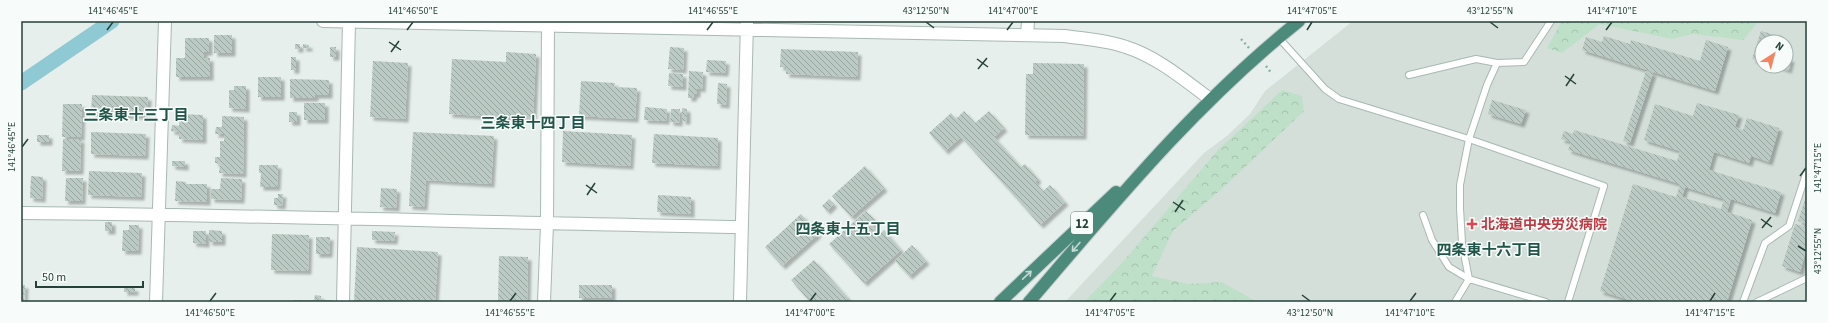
<svg xmlns="http://www.w3.org/2000/svg" width="1828" height="323" font-family="'Source Sans 3','Noto Sans JP',sans-serif">
<style>
.built{fill:#d4dfda;fill-rule:evenodd}
.forest{fill:url(#forest-crowns)}
.lines{fill:none;stroke-linecap:round;stroke-linejoin:round}
.canal{stroke:#8ec9d4;stroke-width:15}
.building{fill:url(#building-back-hatch);fill-rule:evenodd;filter:url(#shadow)}
.service-casing{stroke:#a8b8b2;stroke-width:8}
.minor-casing{stroke:#a8b8b2;stroke-width:14}
.tertiary-casing{stroke:#a8b8b2;stroke-width:14}
.trunk-casing{stroke:#c2cac8;stroke-width:14}
.path{stroke:#86b3a5;stroke-width:2.5;stroke-dasharray:2 3;stroke-linecap:butt}
.service{stroke:#fff;stroke-width:6}
.minor{stroke:#fff;stroke-width:12}
.tertiary{stroke:#fff;stroke-width:12}
.trunk{stroke:#4c8a7c;stroke-width:12}
.oneway{stroke:#c4d9d4}
.ticks{fill:none;stroke:#24423a;stroke-width:1.5}
.health-dot{fill:#e0444e;stroke:#f7fbf9;stroke-width:1.5}
.labels{text-anchor:middle;stroke-width:3;stroke-linejoin:round;paint-order:stroke}
.shield{fill:#f7fbf9;stroke:#637a73;stroke-width:1}
.shield-label{font-size:13px;font-weight:bold;fill:#24423a}
.health-label{font-size:14px;font-weight:bold;fill:#be3a42;stroke:#f7fbf9;text-anchor:start}
.neighbourhood-label{font-size:15px;font-weight:bold;fill:#1f5548;stroke:#f7fbf9}
.neatline{fill:none;stroke:#24423a;stroke-width:1.5}
.ticks-label{font-size:10px;text-anchor:middle;fill:#24423a}
</style>
<defs>
<pattern id="forest-crowns" width="20" height="18" patternUnits="userSpaceOnUse"><rect width="20" height="18" fill="#bfe0c8"/><path d="M2 6a3 3 0 1 1 6 0M12 15a3 3 0 1 1 6 0" fill="none" stroke="#a4c1ad"/></pattern>
<pattern id="building-back-hatch" width="6" height="6" patternUnits="userSpaceOnUse"><rect width="6" height="6" fill="#bbcac4"/><path d="M-1 5l2 2M0 0l6 6M5-1l2 2" fill="none" stroke="#98a6a0"/></pattern>
<filter id="shadow"><feDropShadow dx="3.5" dy="3.5" stdDeviation="1" flood-color="#0004"/></filter>
</defs>
<rect width="100%" height="100%" fill="#e6efeb"/>
<!-- built -->
<path class="built" d="M1353,21H1807V296H1806L1804,302H1065L1204,153L1228,135L1250,114L1265,91ZM1762,42H1786V66H1762Z"/>
<!-- forest -->
<path class="forest" d="M1562,21H1759L1743,40L1693,34L1672,39L1600,24L1562,53L1547,48Z
M1282,90L1302,96L1304,111L1223,188L1173,231L1152,276L1188,284L1222,282L1257,302H1084L1122,263L1218,150Z"/>
<g class="lines">
<!-- canal -->
<path class="canal" d="M21,83L112,21"/>
</g>
<!-- building -->
<path class="building" d="M1761,31L1775,35L1773,42H1762V62L1752,59Z
M214,35H232V53H214Z
M1604,36L1630,44L1631,40L1700,61L1706,40L1728,47L1715,91L1582,50L1586,37L1602,42Z
M185,38H209V52H204V58H185Z
M295,44H300V49H295Z
M303,44L309,45V48H303Z
M330,47H336V57H330Z
M670,47L684,48L683,70L668,69Z
M781,49L858,52L857,77L786,74V67H780Z
M506,52L536,54L533,119L449,114L452,59L506,62Z
M291,57H296V70H291Z
M1786,57L1791,59L1788,70L1777,66H1786Z
M176,58H210V77H176Z
M707,60L726,61L725,73L706,72Z
M373,61L408,63L405,119L370,117Z
M1033,63L1084,64L1083,136L1025,135L1026,74H1033Z
M689,71L703,72L702,89L697,88V94H694L693,98H688Z
M1646,71L1653,73L1630,143L1623,141Z
M669,73L683,74V87L668,86Z
M258,77H281V97H258Z
M290,79L329,80V95H315V98H290Z
M581,81L615,83L614,87L637,88L635,119L579,116Z
M718,83L727,84L726,105L717,104Z
M234,86H246V109L229,108V90H234Z
M92,95L148,97L147,116L91,114Z
M1492,100L1526,110L1521,124L1488,114Z
M304,103H325V120H304Z
M1697,103L1739,115L1735,127L1743,130L1747,118L1779,128L1769,162L1751,156L1749,163L1714,152L1709,170L1781,192L1775,213L1731,199L1727,212L1752,220L1727,302H1636L1600,291L1633,184L1676,197L1680,184L1568,150L1571,142L1561,139L1564,131L1573,134L1574,130L1677,161L1680,151L1644,140L1655,104L1693,116ZM1685,187L1724,199L1721,209L1682,197Z
M63,104H82L81,137H62Z
M645,107L667,109L666,121L644,120Z
M682,108L687,109V121H682Z
M671,109H680L679,123L670,122Z
M964,111L975,123L989,111L1004,128L994,137L1021,167L1025,164L1038,179L1035,182L1043,191L1050,185L1065,202L1040,225L961,137L945,151L929,133L951,113L956,119Z
M289,112H297V122H289Z
M180,114L203,115V140L179,139V132L171,131L172,125L179,126Z
M222,116L244,117L243,174L219,173L220,164L215,163V157H220V141H224V134H215L216,127H222Z
M563,131L632,135L630,166L562,162Z
M91,132L146,134L145,156L91,154Z
M413,132L494,136L491,184L426,180L424,207L409,206Z
M654,134L718,138L717,166L652,163Z
M37,135H49V142H37Z
M63,139H81L80,171H62Z
M172,161H185V167L172,166Z
M259,165H278L277,187H260L261,173H259Z
M865,166L884,188L851,217L832,196Z
M89,171L142,173L141,197L88,195Z
M31,176L43,177L42,199L30,198Z
M66,178H83L82,201H65Z
M221,178L242,179L241,200L211,199V189H220Z
M176,181L186,182V184H207V202L175,201Z
M381,188L397,189L396,208L380,207Z
M1807,193V224L1798,221Z
M278,194H283L282,206L274,205V198H278Z
M658,195L691,197V214L657,212Z
M829,199L834,204L827,211L822,206Z
M866,211L876,221L872,225L880,234L884,230L901,250L864,283L829,244Z
M801,214L818,234L782,266L765,247Z
M105,222H112V231H105Z
M1795,224L1807,227V247L1800,272L1782,266Z
M129,225H139L138,251H122L123,230H129Z
M209,230L222,231V242H209Z
M193,231H206V244L193,243Z
M372,231L395,232L394,241L372,240Z
M272,234L309,235L308,271L271,270Z
M316,237H330L329,254H316Z
M912,245L926,261L909,276L895,261Z
M357,247L438,252L435,302H354Z
M499,256L528,257L527,302H498Z
M814,260L848,298L843,302H810L791,280Z
M21,285H25L24,302H21Z
M579,285H612V298H579Z
M124,287L135,288V292H124Z
M315,295L321,296V302H294V300H314Z
M322,300H331V302H322Z"/>
<g class="lines">
<!-- service casing -->
<g class="service-casing">
<path id="service" d="M1551,21L1524,62L1497,63L1487,85L1469,139L1604,186L1568,302
M1278,37L1325,89L1339,99L1469,139L1460,185V208L1462,243L1469,279L1546,302
M1409,75L1476,59L1497,63
M1423,215L1432,240L1449,267L1469,279L1455,302
M1743,302L1765,243L1789,226L1807,171
M1757,302L1807,278"/>
</g>
<!-- minor casing -->
<g class="minor-casing">
<path id="minor" d="M1027,35L1028,21
M21,213C261,215 501,223 741,227
M156,302L165,21
M343,302L349,21
M544,302L547,224L548,21"/>
</g>
<!-- tertiary casing -->
<g class="tertiary-casing">
<path id="tertiary" d="M323,21L1065,36C1085,39 1106,40 1126,47C1157,57 1183,79 1210,99
M740,302L747,21"/>
</g>
<!-- trunk casing -->
<g class="trunk-casing">
<path id="trunk" d="M1000,302L1116,192
M1029,302C1114,203 1196,103 1299,21"/>
</g>
<!-- path -->
<path class="path" d="M1241,39L1249,48
M1266,66L1272,74"/>
<!-- service -->
<use href="#service" class="service"/>
<!-- minor -->
<use href="#minor" class="minor"/>
<!-- tertiary -->
<use href="#tertiary" class="tertiary"/>
<!-- trunk -->
<use href="#trunk" class="trunk"/>
</g>
<!-- one-way arrows -->
<defs><path id="oneway-shaft" d="M-6 0H5M1.5-3L5.5 0L1.5 3" fill="none" stroke-width="1.6" stroke-linecap="round" stroke-linejoin="round"/></defs>
<g class="oneway">
<use href="#oneway-shaft" transform="translate(1076 247) rotate(131)"/>
<use href="#oneway-shaft" transform="translate(1027 275) rotate(-43)"/>
</g>
<!-- ticks -->
<path class="ticks" d="M926,22L934,28M1490,22L1498,28M107,30L113,22M407,30L413,22M707,30L713,22M1007,30L1013,22M1307,30L1312,22M1606,30L1612,22M389,42L401,50M391,52L399,41M977,59L988,67M978,69L987,58M1565,76L1576,84M1566,86L1574,74M22,147L28,139M1800,176L1806,168M586,185L597,193M587,195L595,183M1173,202L1185,210M1175,212L1183,200M1761,219L1772,227M1762,228L1771,217M1798,246L1806,251M1302,295L1310,301M210,301L216,293M510,301L516,293M810,301L816,293M1110,301L1116,293M1410,301L1416,293M1710,301L1715,293"/>
<!-- markers -->
<path class="health-dot" d="M1470 218h4v4h4v4h-4v4h-4v-4h-4v-4h4z"/>
<g class="labels">
<!-- shield labels -->
<rect class="shield" x="1071" y="212" width="22" height="22" rx="3"/>
<g class="shield-label">
<text x="1082" y="228">12</text>
</g>
<!-- health labels -->
<g class="health-label">
<text x="1481" y="229">北海道中央労災病院</text>
</g>
<!-- neighbourhood labels -->
<g class="neighbourhood-label">
<text x="136" y="120">三条東十三丁目</text>
<text x="533" y="128">三条東十四丁目</text>
<text x="848" y="234">四条東十五丁目</text>
<text x="1489" y="255">四条東十六丁目</text>
</g>
</g>
<!-- border -->
<rect width="1828" height="323" fill="none" stroke="#f7fbf9" stroke-width="44"/>
<!-- north arrow -->
<g transform="translate(1774 54) rotate(36)"><circle r="19" fill="#f7fbf9" stroke="#a3b1ad"/>
<path d="M0-3L7 15L0 10L-7 15Z" fill="#f4845f"/>
<text y="-6" font-size="11" font-weight="bold" text-anchor="middle" fill="#24423a">N</text>
</g>
<!-- scale -->
<path d="M36 281v6h107v-6" fill="none" stroke="#24423a" stroke-width="2"/>
<text x="42" y="281" font-size="12" fill="#24423a" stroke="#f7fbf9" stroke-width="3" paint-order="stroke">50 m</text>
<rect x="22" y="22" width="1784" height="279" class="neatline"/>
<g class="ticks-label">
<text x="113" y="14">141°46'45"E</text>
<text x="413" y="14">141°46'50"E</text>
<text x="713" y="14">141°46'55"E</text>
<text x="926" y="14">43°12'50"N</text>
<text x="1013" y="14">141°47'00"E</text>
<text x="1312" y="14">141°47'05"E</text>
<text x="1490" y="14">43°12'55"N</text>
<text x="1612" y="14">141°47'10"E</text>
<text transform="translate(11 147) rotate(-90)" y="4">141°46'45"E</text>
<text transform="translate(1817 168) rotate(-90)" y="4">141°47'15"E</text>
<text transform="translate(1817 251) rotate(-90)" y="4">43°12'55"N</text>
<text x="210" y="316">141°46'50"E</text>
<text x="510" y="316">141°46'55"E</text>
<text x="810" y="316">141°47'00"E</text>
<text x="1110" y="316">141°47'05"E</text>
<text x="1310" y="316">43°12'50"N</text>
<text x="1410" y="316">141°47'10"E</text>
<text x="1710" y="316">141°47'15"E</text>
</g>
</svg>
